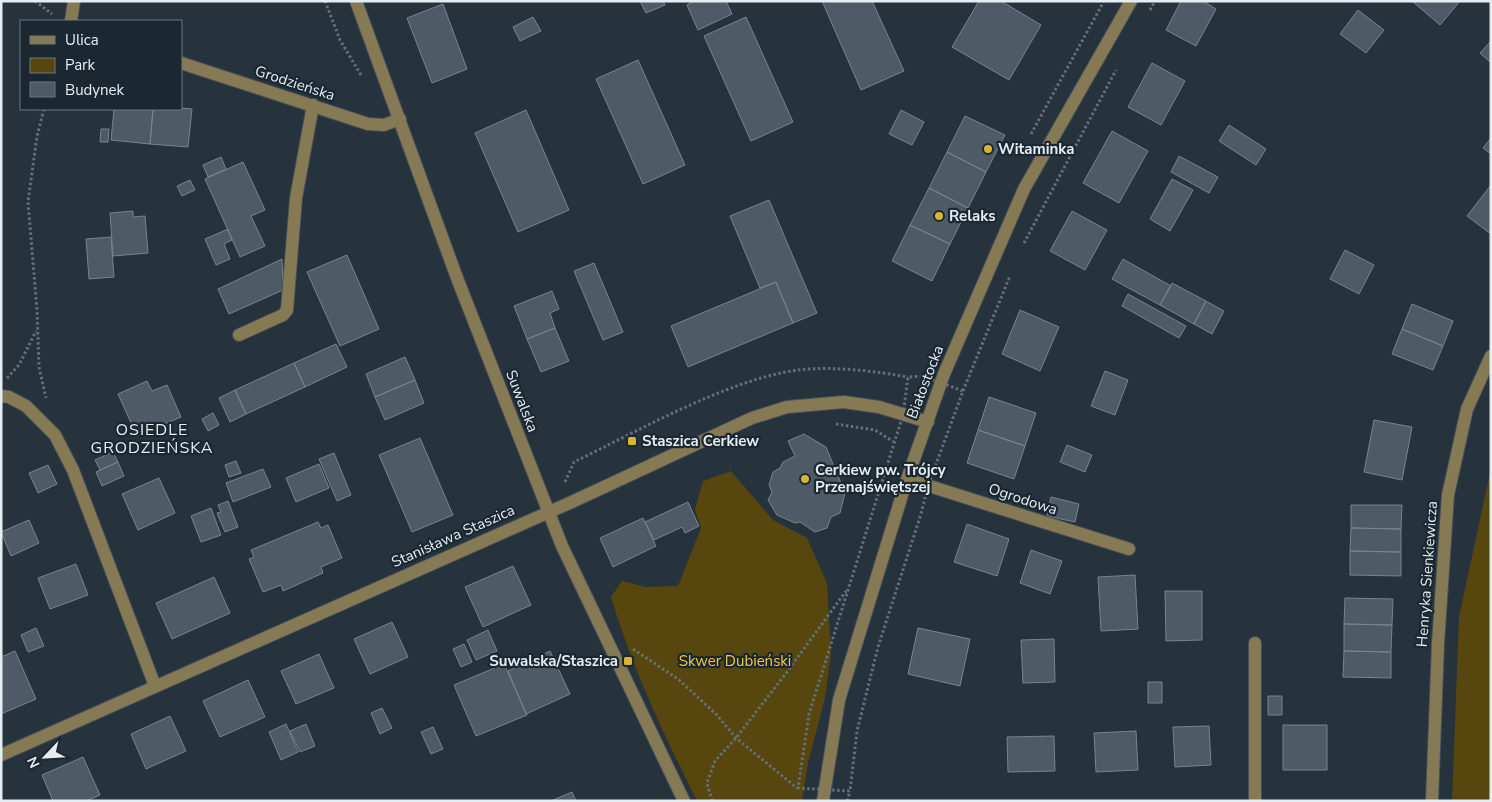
<svg xmlns="http://www.w3.org/2000/svg" width="1492" height="802" font-family="'Nunito Sans',sans-serif">
<style>
.green{fill:#57470e}
.building{fill:#4e5b66;stroke:#778590}
.lines{fill:none;stroke-linecap:round;stroke-linejoin:round}
.minor-casing{stroke:#455059;stroke-width:14}
.path{stroke:#656f78;stroke-width:3;stroke-dasharray:2.5 2.5;stroke-linecap:butt}
.minor{stroke:#867a54;stroke-width:12}
.poi-dot{fill:#d8b434;stroke:#1c2831;stroke-width:2}
.labels{text-anchor:middle;stroke-width:4.5;stroke-linejoin:round;paint-order:stroke}
.street-label{font-size:15px;fill:#e5edf3;stroke:#1c2831}
.poi-label{font-size:15px;font-weight:bold;fill:#e5edf3;stroke:#1c2831;text-anchor:start}
.park-label{font-size:15px;fill:#f1ca42;stroke:#1c2831}
.neighbourhood-label{font-size:16px;letter-spacing:1px;fill:#e5edf3;stroke:#1c2831}
</style>
<rect width="100%" height="100%" fill="#26323c"/>
<!-- green -->
<path class="green" d="M1491,468V801H1452L1459,617Z
M731,471L773,520L807,538L827,583L831,654L825,698L808,763L802,801H697C664,735 632,668 611,597L622,581L646,587L678,586L701,528L695,509L703,481Z"/>
<!-- building -->
<path class="building" d="M640,1H663L665,5L646,13Z
M694,1H726L732,14L698,30L687,5Z
M822,1H872L904,71L861,90Z
M979,1H1001L1041,25L1009,80L952,47Z
M1181,1H1203L1216,9L1196,46L1166,30Z
M1412,1H1460L1440,25Z
M443,4L467,69L432,83L407,18Z
M1358,10L1384,30L1366,53L1340,34Z
M533,17L541,31L520,41L513,27Z
M746,17L793,122L751,141L704,36Z
M1491,41V63L1480,53Z
M638,60L685,165L643,184L596,79Z
M1152,63L1185,81L1161,125L1128,107Z
M181,108L192,109L188,147L150,144L153,109Z
M114,109H153L150,144L111,140Z
M526,110L569,210L518,232L475,133Z
M901,110L924,122L912,145L889,134Z
M965,116L1005,135L986,172L947,152Z
M1229,125L1266,149L1256,165L1219,141Z
M101,129H109L108,142H100Z
M1112,131L1148,151L1119,203L1083,183Z
M1491,138V154L1483,148Z
M947,152L986,172L968,208L929,188Z
M1179,156L1218,177L1209,193L1171,172Z
M221,157L226,169L208,177L203,165Z
M243,162L265,210L251,216L265,246L240,257L205,179Z
M1172,179L1193,190L1170,231L1150,219Z
M190,180L195,190L182,196L177,186Z
M1491,185V234L1467,216Z
M929,188L968,208L950,244L910,225Z
M769,200L817,313L793,323L776,282L760,288L730,216Z
M133,211V217L145,216L148,253L113,256L110,213Z
M1072,211L1107,230L1085,270L1050,251Z
M910,225L950,244L932,281L892,261Z
M228,229L232,240L224,244L230,259L216,265L205,239Z
M111,237L114,277L89,279L86,239Z
M1345,250L1374,265L1359,294L1330,279Z
M347,255L379,329L340,346L307,272Z
M282,259L283,290L229,314L218,289Z
M1123,259L1171,286L1160,305L1112,279Z
M594,263L623,332L603,340L574,271Z
M776,282L793,323L688,367L671,326Z
M1172,283L1206,301L1194,324L1160,305Z
M552,291L559,309L550,313L555,328L527,339L514,306Z
M1128,294L1186,326L1179,338L1122,306Z
M1206,301L1224,311L1212,334L1194,324Z
M1412,304L1453,321L1443,346L1402,329Z
M1020,310L1059,327L1040,371L1002,354Z
M555,328L569,361L541,372L527,339Z
M1402,329L1443,346L1433,370L1392,354Z
M336,344L347,367L305,387L294,363Z
M405,357L415,380L375,397L366,374Z
M294,363L305,387L246,414L235,390Z
M1105,371L1128,380L1115,415L1091,406Z
M415,380L424,403L385,420L375,397Z
M147,381L152,391L167,385L181,417L137,436L118,394Z
M235,390L246,414L230,422L219,398Z
M989,397L1036,413L1025,446L978,430Z
M213,413L219,425L208,431L202,419Z
M1374,420L1412,427L1402,480L1364,472Z
M978,430L1025,446L1014,479L967,463Z
M804,434L826,447L845,493L840,513L831,517L827,528L815,532L800,522L795,523L777,515L768,500L772,492L769,485L773,472L780,468L783,462L795,456L788,441Z
M420,438L453,515L412,532L379,455Z
M1067,445L1092,455L1085,472L1060,462Z
M113,452L118,462L100,470L95,460Z
M334,453L351,495L337,501L319,459Z
M236,461L241,473L229,477L225,465Z
M118,462L124,476L102,486L96,472Z
M319,464L329,488L296,502L286,478Z
M48,465L57,484L38,493L29,473Z
M263,469L271,487L233,502L226,483Z
M159,478L175,513L138,530L122,494Z
M1051,497L1079,504L1075,522L1047,516Z
M228,501L238,527L225,532L217,513L221,512L218,505Z
M688,502L699,526L685,533L682,527L654,540L645,522Z
M1351,505H1402L1401,529L1351,528Z
M211,508L221,535L201,542L191,516Z
M643,518L656,546L613,567L600,538Z
M29,520L39,543L11,556L1,532Z
M318,522L321,528L328,525L342,558L321,567L323,573L283,591L281,585L263,592L249,559L254,557L251,550Z
M967,524L1009,539L997,576L954,562Z
M1351,528L1401,529V552L1350,551Z
M1031,550L1062,561L1050,594L1020,583Z
M1350,551L1401,552V576L1350,575Z
M76,564L88,595L50,609L38,578Z
M513,566L531,605L483,627L465,587Z
M1135,575L1138,629L1101,631L1098,577Z
M214,577L230,613L172,639L156,603Z
M1165,591H1202V640L1166,641Z
M1345,598L1393,599L1392,625L1344,624Z
M392,622L408,657L370,674L354,639Z
M1344,624L1392,625L1391,652L1344,651Z
M36,628L44,646L28,652L21,635Z
M918,628L970,639L960,686L908,674Z
M488,630L497,651L476,660L467,640Z
M1054,639L1055,682L1023,683L1021,640Z
M464,644L472,662L461,667L453,649Z
M15,651L36,699L1,714V657Z
M550,651L570,694L526,714L508,671Z
M1344,651L1391,652V678L1343,677Z
M319,654L334,688L296,704L281,671Z
M504,664L527,715L476,736L454,685Z
M248,680L265,717L220,737L203,701Z
M1148,682H1162V703H1148Z
M1268,696H1282V715H1268Z
M382,708L392,728L380,734L371,713Z
M170,716L186,751L146,769L131,734Z
M286,724L298,752L281,760L269,732Z
M306,724L315,746L300,752L290,731Z
M1283,725H1327V770H1283Z
M1209,726L1211,765L1175,767L1173,727Z
M433,727L443,749L431,754L421,732Z
M1136,731L1138,770L1096,772L1094,733Z
M1054,736L1055,771L1008,772L1007,737Z
M83,757L100,795L86,801H53L42,775Z
M572,792L576,801H551Z"/>
<g class="lines">
<!-- minor casing -->
<g class="minor-casing">
<path id="minor" d="M356,1L457,278L562,546L684,801
M71,21L74,1
M181,63L368,124L384,125L400,119
M239,335L283,315L287,310L296,198L313,105
M1,396L9,397L26,406L55,435L73,470L155,686
M907,479L1129,549
M1255,643V801
M1,755L574,501L752,418L787,407L844,402L879,407L928,422
M823,801L839,700L907,479L944,374L1024,189L1131,1
M1432,801L1438,644L1448,495L1467,409L1491,356"/>
</g>
<!-- path -->
<path class="path" d="M35,1L52,14
M325,1L340,40L361,75
M1150,10L1155,1
M44,109L37,136L28,202L37,310L39,367L46,398
M1031,134L1104,1
M1024,243L1116,70
M923,376L963,391L928,486L921,514L878,647L857,731L850,791L798,788L809,714L903,415L908,377Z
M7,378L19,365L36,331
M963,391L1010,276
M836,424L875,430L894,442
M565,482L574,462C638,431 729,379 798,370C833,366 874,371 908,377
M633,649L678,679L716,714L736,738L797,788
M712,801L707,783L715,761L736,738L787,672L846,591
M847,801L850,791"/>
<!-- minor -->
<use href="#minor" class="minor"/>
</g>
<!-- markers -->
<g class="poi-dot">
<circle cx="988" cy="149" r="5"/>
<circle cx="939" cy="216" r="5"/>
<rect x="627" y="436" width="10" height="10" rx="2.5"/>
<circle cx="805" cy="479" r="5"/>
<rect x="623" y="656" width="10" height="10" rx="2.5"/>
</g>
<g class="labels">
<!-- street labels -->
<g class="street-label">
<text transform="translate(295 83) rotate(18)" y="5">Grodzieńska</text>
<text transform="translate(925 382) rotate(-69)" y="5">Białostocka</text>
<text transform="translate(522 401) rotate(69)" y="5">Suwalska</text>
<text transform="translate(1023 499) rotate(18)" y="5">Ogrodowa</text>
<text transform="translate(453 536) rotate(-24)" y="5">Stanisława Staszica</text>
<text transform="translate(1427 574) rotate(-86)" y="5">Henryka Sienkiewicza</text>
</g>
<!-- poi labels -->
<g class="poi-label">
<text x="998" y="154">Witaminka</text>
<text x="949" y="221">Relaks</text>
<text x="642" y="446">Staszica Cerkiew</text>
<text x="815" y="475">Cerkiew pw. Trójcy<tspan x="815" dy="17">Przenajświętszej</tspan></text>
<text x="618" y="666" text-anchor="end">Suwalska/Staszica</text>
</g>
<!-- park labels -->
<g class="park-label">
<text x="735" y="666">Skwer Dubieński</text>
</g>
<!-- neighbourhood labels -->
<g class="neighbourhood-label">
<text x="152" y="435">OSIEDLE<tspan x="152" dy="18">GRODZIEŃSKA</tspan></text>
</g>
</g>
<!-- border -->
<rect width="1492" height="802" fill="none" stroke="#e5edf3" stroke-width="5"/>
<!-- legend -->
<rect x="20" y="20" width="162" height="90" fill="#1c2831" stroke="#6c777f"/>
<rect x="30" y="36" width="25" height="8" fill="#867a54" stroke="#6c777f"/>
<text x="65" y="45" font-size="15" fill="#e5edf3">Ulica</text>
<rect x="30" y="58" width="25" height="15" fill="#57470e" stroke="#6c777f"/>
<text x="65" y="70" font-size="15" fill="#e5edf3">Park</text>
<rect x="30" y="82" width="25" height="15" fill="#4e5b66" stroke="#6c777f"/>
<text x="65" y="95" font-size="15" fill="#e5edf3">Budynek</text>
<!-- north arrow -->
<g transform="translate(45 757) rotate(245)" stroke="#1c2831" stroke-width="4" paint-order="stroke">
<path d="M0-4L9 19L0 12L-9 19Z" fill="#e5edf3"/>
<text y="-8" font-size="14" font-weight="bold" text-anchor="middle" fill="#e5edf3">N</text>
</g>
</svg>
